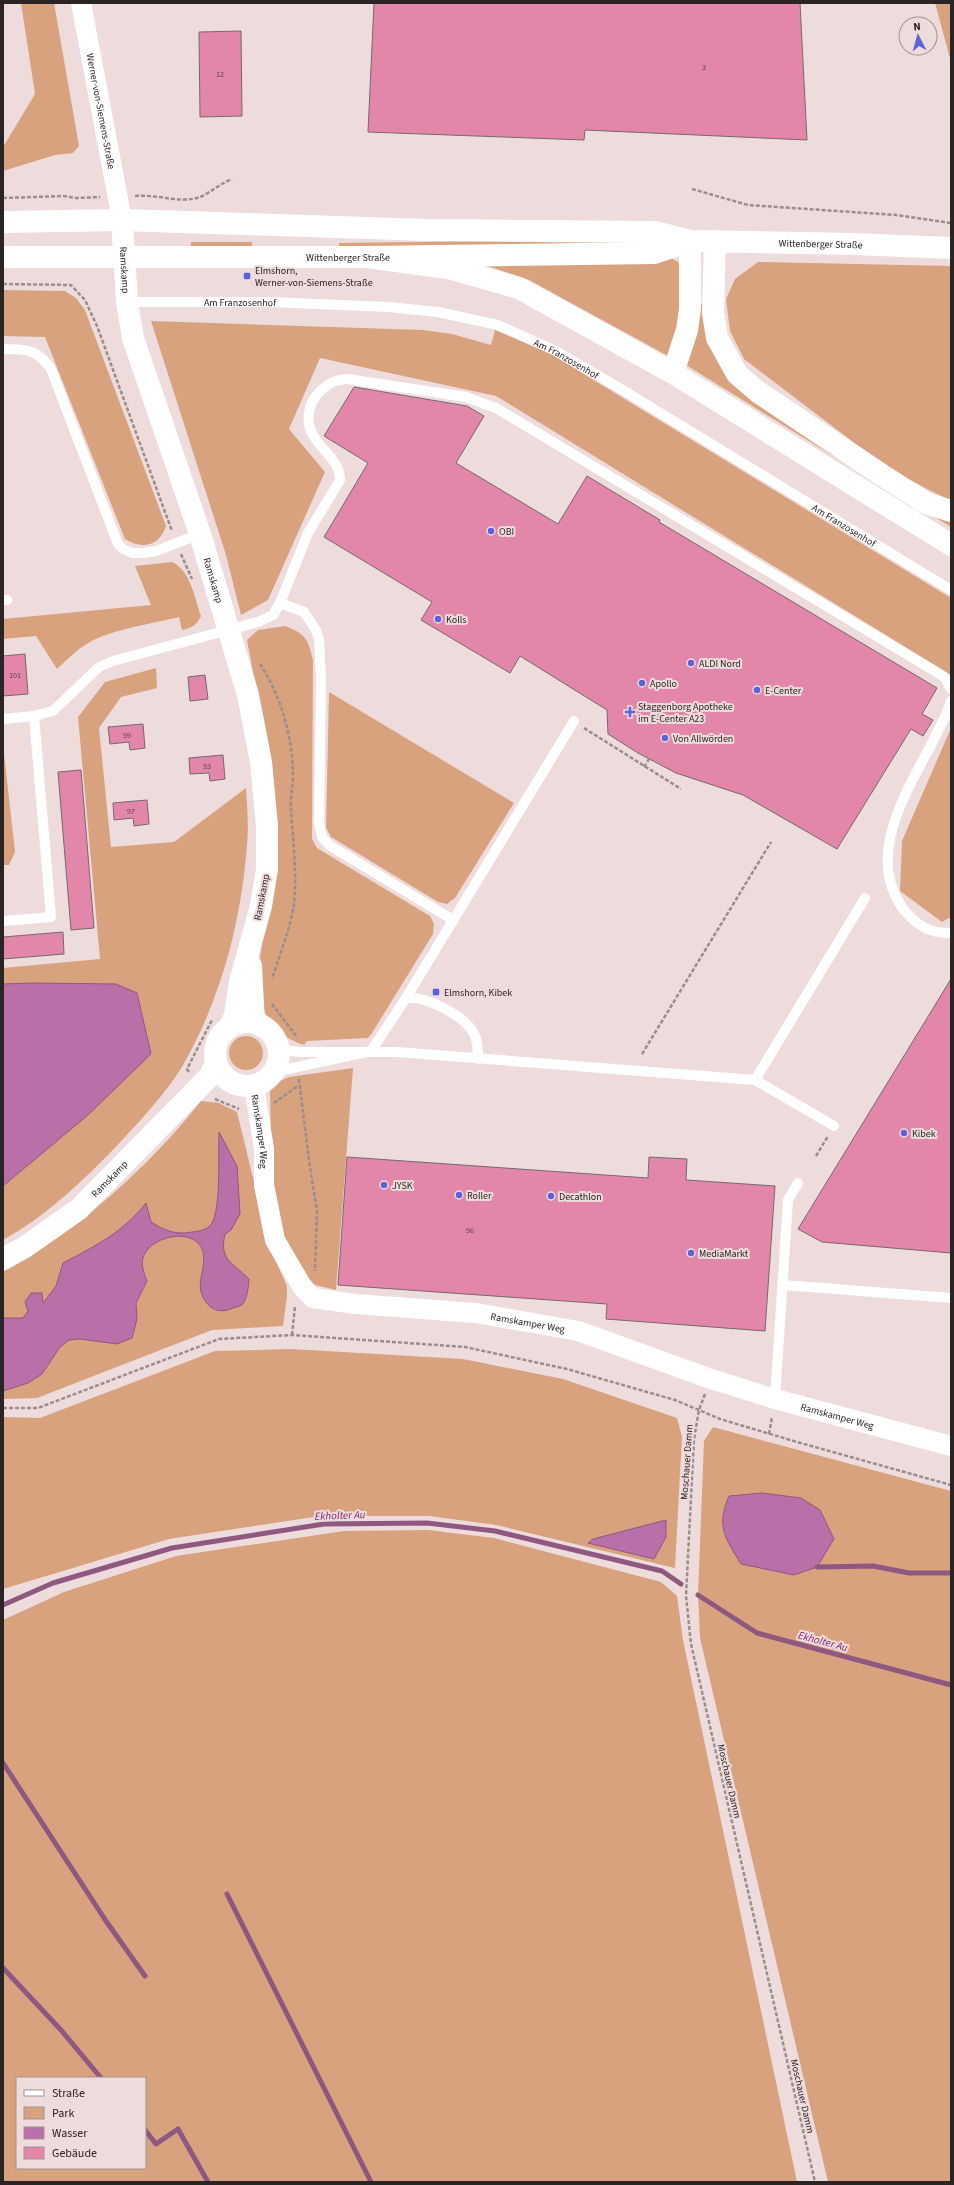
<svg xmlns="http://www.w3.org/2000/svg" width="954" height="2185" font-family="'Source Sans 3',sans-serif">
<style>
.green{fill:#d8a27e;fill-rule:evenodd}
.water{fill:#b96fa7;stroke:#8e5880}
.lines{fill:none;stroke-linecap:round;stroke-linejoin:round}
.stream{stroke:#8e5880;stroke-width:5}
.building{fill:#e387aa;stroke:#76676c}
.path{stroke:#9a8d8d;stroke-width:2.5;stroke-dasharray:4 2;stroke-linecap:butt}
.service{stroke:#fff;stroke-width:10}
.minor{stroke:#fff;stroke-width:20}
.tertiary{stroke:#fff;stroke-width:22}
.primary{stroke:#fff;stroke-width:22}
.motorway{stroke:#fff;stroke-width:22}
.poi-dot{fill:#5d62da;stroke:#eedcdc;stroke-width:1.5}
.labels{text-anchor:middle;stroke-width:4;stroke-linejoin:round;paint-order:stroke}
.number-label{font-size:8px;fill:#593d46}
.street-label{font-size:10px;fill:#2b2424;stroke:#eedcdc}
.poi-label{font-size:10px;fill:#2b2424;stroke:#eedcdc;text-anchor:start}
.water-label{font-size:11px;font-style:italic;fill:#822971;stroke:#eedcdc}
</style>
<rect width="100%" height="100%" fill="#eedcdc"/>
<!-- green -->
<path class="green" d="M21,3H54L79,146L73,153L55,155L3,171V147L35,94Z
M935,3H951V62Z
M650,239V245L339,248V243Z
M191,242H252V248L191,249Z
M671,258L683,265L685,298L670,357L529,280L485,265Z
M758,262L951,266V501L890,470L744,359L730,331L726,299L735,279Z
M3,290L65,291L76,298L85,310L166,526C160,546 142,550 125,539L45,337L3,336Z
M697,304H704L714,355L951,516V527L830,454L686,365Z
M151,321L423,330L452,334L491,345L495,330L551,354L951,598V675L496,396L320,358L289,429L325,472L268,600L241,615L226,555Z
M172,562C190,569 195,599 201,616C197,625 192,628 182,630L179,617C155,623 110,630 90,642C77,649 68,659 57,669L36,636L3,639V619L151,605L135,566Z
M285,626C306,634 308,639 313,660L312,839L317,848L430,916L434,924L433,934L372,1033L368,1038L307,1041L304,1045C250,1028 256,977 264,932L257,694L247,640L258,630Z
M156,668L157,688L121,697L99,728L111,847L174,842L246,788C247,807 249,826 247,845C241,923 221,999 182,1067C164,1096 132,1130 108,1155C76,1187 43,1218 3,1240V968L100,959L78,717L105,682Z
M329,692L514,803L455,898L447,904L438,902L331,837L326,828Z
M951,728V917L942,922L900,891L902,841Z
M3,744L15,852L9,865H3Z
M229 1053a17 17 0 1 1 34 0a17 17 0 1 1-34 0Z
M353,1068L336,1290L315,1285L297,1266L283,1237L272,1186L270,1091L277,1082L289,1077Z
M201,1101L219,1103L237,1112L255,1186L264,1235L287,1286V1296L283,1326L212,1330L37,1398L3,1399V1272C77,1231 149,1167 201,1101Z
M291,1349L463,1359L563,1379L677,1418L682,1437L675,1568L496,1525L429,1516H320L169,1539L3,1589V1417L40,1418L215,1351Z
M713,1427L951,1491V2182H828L700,1638L698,1595L704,1441Z
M428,1530L494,1538L661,1582L677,1596L683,1640L797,2182H3V1620L64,1592L176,1556L344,1531ZM17,2078H145V2168H17Z"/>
<!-- water -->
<path class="water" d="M33,983L116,984L137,993L151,1054L88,1115L3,1186V984Z
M219,1132L237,1166L240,1214L231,1230L225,1234C219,1260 232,1262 249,1279C248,1288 248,1297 242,1305C240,1306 236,1307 233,1308C218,1315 206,1308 201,1292C197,1276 212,1256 197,1242C183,1230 152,1238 144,1255C140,1263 144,1273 147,1281L136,1303L137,1319L132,1338L117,1344L80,1339L69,1340L60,1347L42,1374L28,1383L3,1391V1318H23L28,1311L25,1302L31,1293H42L43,1303L56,1286L63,1263C97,1245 122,1233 146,1203L151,1222C165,1231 176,1235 192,1232C200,1231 209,1230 213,1221C221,1202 218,1155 219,1132Z
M762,1493L801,1498L820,1510L834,1539L817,1567L794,1575L741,1564C725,1538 716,1526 729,1496Z
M666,1520V1537L654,1559L588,1543L593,1539Z"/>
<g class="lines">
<!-- stream -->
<path class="stream" d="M817,1567L873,1566L909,1573H951
M698,1595L757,1633L951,1685
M3,1605L53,1583L172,1548L324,1524L427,1523L495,1531L662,1571L681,1584
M3,1763L106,1921L145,1976
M227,1894L371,2182
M3,1968L61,2030L101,2078
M145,2130L156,2144L178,2129L208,2182"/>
</g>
<!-- building -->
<path class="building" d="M374,3H800L807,140L585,130L584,140L368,132Z
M241,31L242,116L200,117L199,32Z
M354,387L467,406L484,416L456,463L558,524L587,476L660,520L659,522L937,688L922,714L933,720L923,736L911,729L837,849L743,795L676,773L638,753L608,734L607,710L520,656L510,673L421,620L432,602L324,537L368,463L324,436Z
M25,654L28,694L3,696V656Z
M205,675L208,699L190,701L188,677Z
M143,724L145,748L130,750L129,742L110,744L108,727Z
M223,755L225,779L210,781L209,773L190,774L189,758Z
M81,770L94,928L71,930L58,772Z
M147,800L149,824L134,826L133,818L114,820L113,803Z
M63,932L64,954L3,959V937Z
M951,979V1253L822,1242L798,1229Z
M347,1157L648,1178L649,1157L687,1159L686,1180L775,1186L765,1331L606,1319L607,1304L338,1285Z"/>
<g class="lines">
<!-- path -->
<path class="path" d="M692,189L748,205L896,215L951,223
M135,196C156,194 178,203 197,198C208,195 219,184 232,179
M3,198L64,196L76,198L100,197
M3,284L71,285L85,300L97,326L172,531
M181,554L192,579
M260,664C281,696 292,735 293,773C293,785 290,798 291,810C293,841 297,872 294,904C291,926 279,957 272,979
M584,728L681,789
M644,767L649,759
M272,1004L297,1037
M642,1054L771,842
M189,1072L187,1069L212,1020
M299,1079L309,1161L317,1211L315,1271
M215,1099L239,1109
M274,1103L299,1085
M816,1156L828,1136
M292,1335L295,1306
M705,1394L699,1410L694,1439L686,1596L691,1644L815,2182
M3,1408H38L219,1339L292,1335L465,1347L567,1369L675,1400L720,1419L797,1442L951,1485
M769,1434L772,1417"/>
<!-- service -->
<g class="service">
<path id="s1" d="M127,302H270L388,307L438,312L498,325L554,350L621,389L951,590"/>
<path d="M3,349C26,349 37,349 51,369L118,544L123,549L132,553H143L156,551L200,534"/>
<path d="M3,600H7"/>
<path d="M280,603L304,612L316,630L319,639L321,677L319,823L322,837L329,845L453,920"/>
<path d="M951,701C948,713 941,724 936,735C911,786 862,854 904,910C916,925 932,934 951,933"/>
<path d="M3,719L34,716L53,711L99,667L113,661L258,622L273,615L280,603L308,533L340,480C340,453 304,444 309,413C310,406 312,401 316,396C325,385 333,380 347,379L466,397L496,408L938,673L945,678L951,689"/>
<path d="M3,921L51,917L34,716"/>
<path d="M406,998C426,996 463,1015 473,1032C478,1040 478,1050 478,1059"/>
<path d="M279,1049L300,1052H397L755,1080L834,1126"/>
<path d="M274,1072L371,1051L406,998L574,721"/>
<path d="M755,1080L865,898"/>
<path d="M783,1285L951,1298"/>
<path d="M775,1399L788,1200L798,1183"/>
</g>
<!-- minor -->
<g class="minor">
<path id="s2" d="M81,3L122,220"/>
<path id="s3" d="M254,1086L264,1149V1185L275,1240L303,1288L313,1298L355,1304L476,1313L578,1331L711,1379L775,1399L951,1446"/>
</g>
<!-- tertiary -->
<g class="tertiary">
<path id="s4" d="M122,220L127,302L133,338L200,534L248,695L261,762L267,826V869L261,906L240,982L235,1015L231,1026"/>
<path d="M251,966L254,1023"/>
<circle cx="247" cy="1054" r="32"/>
<path id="s5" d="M3,1259L25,1247L79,1209L209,1077L216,1064"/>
</g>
<!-- primary -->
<g class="primary">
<path id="s6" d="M3,222L122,220L428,230L655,232L690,241L854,244L951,248"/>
<path id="s7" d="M3,257H367L654,253L690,241"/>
</g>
<!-- motorway -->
<path class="motorway" d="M715,241L713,313L717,338L737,374L758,392L882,475L926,503L951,511
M367,257L448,268L519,288L673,373L951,545
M673,373L687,330L690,309V241"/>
</g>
<!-- markers -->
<g class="poi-dot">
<rect x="243" y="272" width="8" height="8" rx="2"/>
<circle cx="491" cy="531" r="4"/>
<circle cx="438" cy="619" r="4"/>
<circle cx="691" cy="663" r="4"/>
<circle cx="642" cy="683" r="4"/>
<circle cx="757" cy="690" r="4"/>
<path d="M628 706h4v4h4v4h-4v4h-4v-4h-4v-4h4z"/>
<circle cx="665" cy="738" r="4"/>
<rect x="432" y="988" width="8" height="8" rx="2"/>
<circle cx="904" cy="1133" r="4"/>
<circle cx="384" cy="1185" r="4"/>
<circle cx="459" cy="1195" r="4"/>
<circle cx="551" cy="1196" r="4"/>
<circle cx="691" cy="1253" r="4"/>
</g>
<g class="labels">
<!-- number labels -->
<g class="number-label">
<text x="704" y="70">3</text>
<text x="220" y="77">12</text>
<text x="15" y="678">101</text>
<text x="127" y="738">99</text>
<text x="207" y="769">93</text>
<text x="131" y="814">97</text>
<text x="470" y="1233">96</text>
</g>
<!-- street labels -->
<g class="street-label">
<text dy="4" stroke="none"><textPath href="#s2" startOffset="110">Werner-von-Siemens-Straße</textPath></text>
<text dy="4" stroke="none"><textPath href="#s6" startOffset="819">Wittenberger Straße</textPath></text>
<text dy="4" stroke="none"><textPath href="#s7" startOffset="345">Wittenberger Straße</textPath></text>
<text dy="4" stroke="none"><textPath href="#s4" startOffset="50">Ramskamp</textPath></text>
<text dy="4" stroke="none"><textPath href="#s1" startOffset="113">Am Franzosenhof</textPath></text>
<text dy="4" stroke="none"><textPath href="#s1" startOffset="449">Am Franzosenhof</textPath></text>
<text dy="4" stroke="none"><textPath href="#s1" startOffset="773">Am Franzosenhof</textPath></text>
<text dy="4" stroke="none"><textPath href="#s4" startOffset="374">Ramskamp</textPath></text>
<text transform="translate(261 897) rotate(-79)" y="4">Ramskamp</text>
<text dy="4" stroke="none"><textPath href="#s3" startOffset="46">Ramskamper Weg</textPath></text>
<text dy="4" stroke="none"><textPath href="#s5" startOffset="134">Ramskamp</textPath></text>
<text dy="4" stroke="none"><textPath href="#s3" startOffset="442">Ramskamper Weg</textPath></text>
<text dy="4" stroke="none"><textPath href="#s3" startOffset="766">Ramskamper Weg</textPath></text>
<text transform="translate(686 1462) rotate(-86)" y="4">Moschauer Damm</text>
<text transform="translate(730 1781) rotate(77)" y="4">Moschauer Damm</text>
<text transform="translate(803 2096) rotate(77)" y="4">Moschauer Damm</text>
</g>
<!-- poi labels -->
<g class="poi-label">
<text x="255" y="274">Elmshorn,<tspan x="255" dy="12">Werner-von-Siemens-Straße</tspan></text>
<text x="499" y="535">OBI</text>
<text x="446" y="623">Kolls</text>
<text x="699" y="667">ALDI Nord</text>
<text x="650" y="687">Apollo</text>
<text x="765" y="694">E-Center</text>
<text x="638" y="710">Staggenborg Apotheke<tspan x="638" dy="12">im E-Center A23</tspan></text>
<text x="673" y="742">Von Allwörden</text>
<text x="444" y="996">Elmshorn, Kibek</text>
<text x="912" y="1137">Kibek</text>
<text x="392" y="1189">JYSK</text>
<text x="467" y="1199">Roller</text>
<text x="559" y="1200">Decathlon</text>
<text x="699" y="1257">MediaMarkt</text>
</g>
<!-- water labels -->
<g class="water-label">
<text transform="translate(340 1515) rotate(-2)" y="4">Ekholter Au</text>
<text transform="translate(823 1641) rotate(15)" y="4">Ekholter Au</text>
</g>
</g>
<!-- border -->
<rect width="954" height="2185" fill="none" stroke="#2b2424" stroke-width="8"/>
<!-- legend -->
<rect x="16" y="2077" width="130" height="92" fill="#eedcdc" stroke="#a09292"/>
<rect x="24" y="2090" width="20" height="6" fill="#ffffff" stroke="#a09292"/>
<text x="52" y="2097" font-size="12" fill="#2b2424">Straße</text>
<rect x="24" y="2107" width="20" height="12" fill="#d8a27e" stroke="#a09292"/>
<text x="52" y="2117" font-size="12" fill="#2b2424">Park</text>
<rect x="24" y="2127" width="20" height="12" fill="#b96fa7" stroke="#a09292"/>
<text x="52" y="2137" font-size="12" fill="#2b2424">Wasser</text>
<rect x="24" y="2147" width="20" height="12" fill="#e387aa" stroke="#a09292"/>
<text x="52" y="2157" font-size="12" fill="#2b2424">Gebäude</text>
<!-- north arrow -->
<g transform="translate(918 36) rotate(354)"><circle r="19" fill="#eedcdc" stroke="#a09292"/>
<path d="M0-3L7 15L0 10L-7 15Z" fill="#5d62da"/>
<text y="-6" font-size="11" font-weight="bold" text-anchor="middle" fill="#2b2424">N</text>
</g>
</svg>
